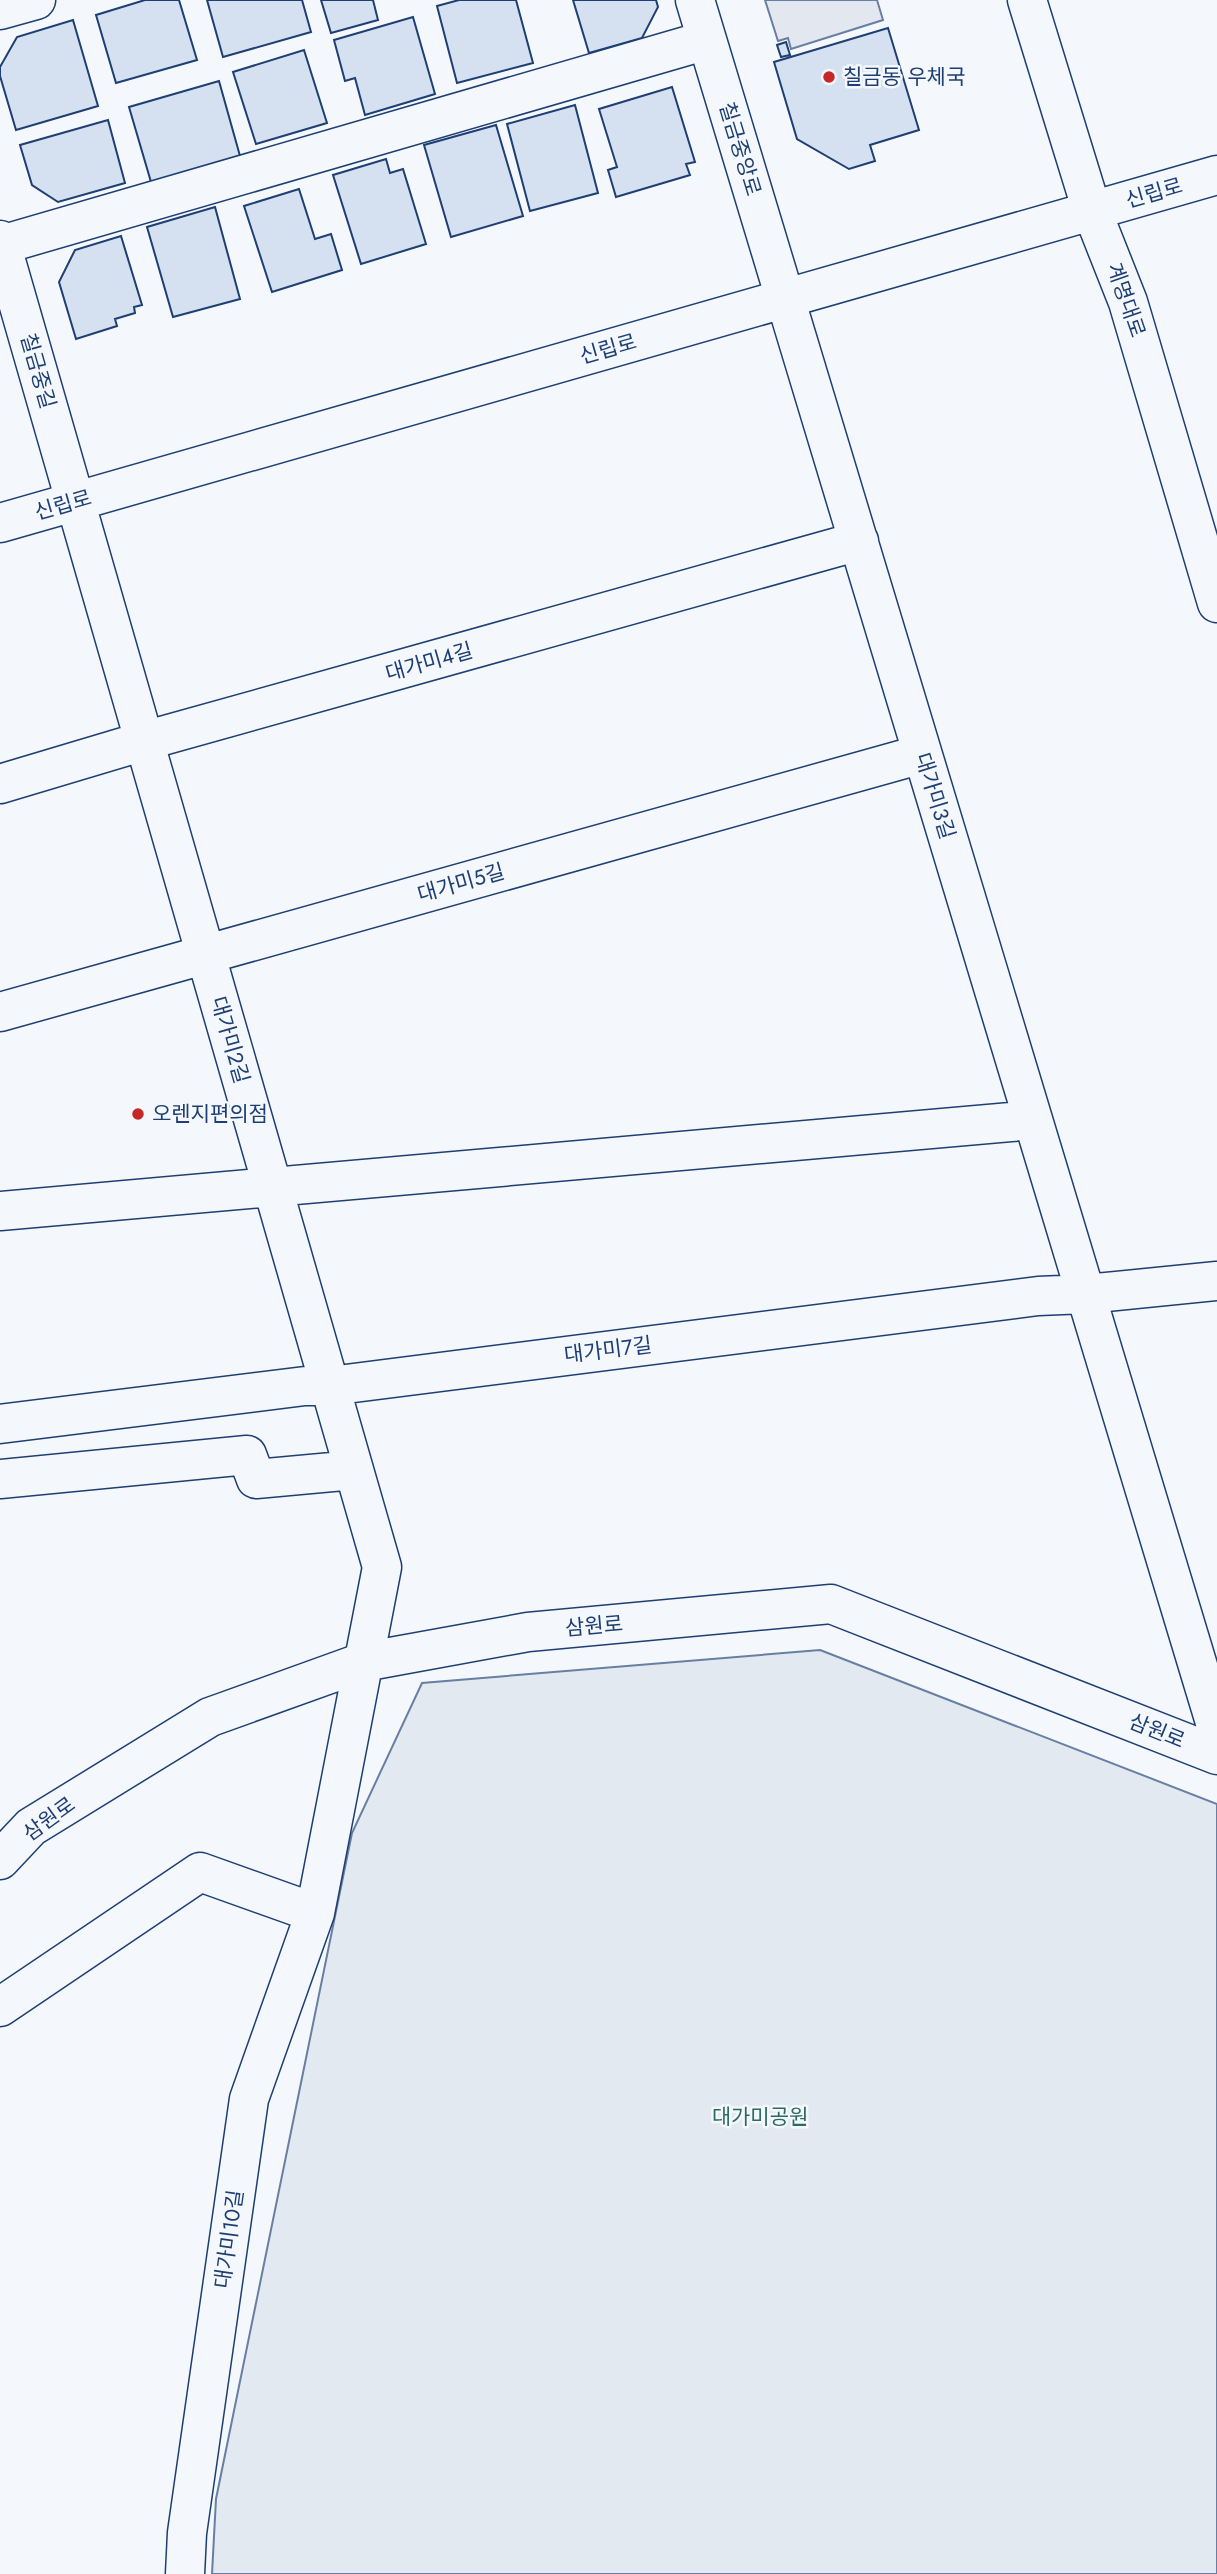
<svg xmlns="http://www.w3.org/2000/svg" width="1217" height="2574" font-family="Jost,'Noto Sans KR',sans-serif">
<style>
.green{fill:#e3e9f0;stroke:#687fa3;stroke-width:2}
.parking{fill:#e3e8f0;stroke:#687fa3;stroke-width:2}
.building{fill:#d5e0f0;stroke:#1d3f73;stroke-width:2}
.lines{fill:none;stroke-linecap:round;stroke-linejoin:round}
.minor-casing{stroke:#1d3f73;stroke-width:41}
.minor{stroke:#f4f7fb;stroke-width:38}
.poi-dot{fill:#c62828;stroke:#f4f7fb;stroke-width:2.5}
.labels{text-anchor:middle;stroke-width:5;stroke-linejoin:round;paint-order:stroke}
.poi-label{font-size:21px;fill:#1d3f73;stroke:#f4f7fb;text-anchor:start}
.street-label{font-size:21px;fill:#1d3f73;stroke:#f4f7fb}
.park-label{font-size:21px;fill:#2c6c60;stroke:#f4f7fb}
</style>
<rect width="100%" height="100%" fill="#f4f7fb"/>
<!-- green -->
<path class="green" d="M820,1650L1217,1804V2574H212L216,2499L352,1833L422,1683Z"/>
<!-- parking -->
<path class="parking" d="M765,0H877L883,20L791,49L788,38L778,41Z"/>
<!-- building -->
<path class="building" d="M145,0H179L197,60L116,83L96,15Z
M207,0H302L311,32L223,57Z
M321,0H373L378,20L331,33Z
M459,0H516L533,63L457,83L437,6Z
M573,0H656L658,7L642,38L589,53Z
M413,17L435,94L365,115L355,78L345,81L334,40Z
M73,20L98,106L16,130L0,76V67L17,37Z
M888,28L919,130L870,145L875,161L849,169L797,139L774,62Z
M786,42L790,55L781,57L777,45Z
M304,50L327,123L256,144L233,72Z
M219,81L240,156L151,182L129,107Z
M672,87L695,162L686,164L690,175L616,197L608,170L617,167L599,109Z
M575,105L598,193L530,211L507,124Z
M108,120L125,183L58,202L32,185L20,145Z
M496,125L523,216L451,237L424,145Z
M386,159L390,173L403,169L426,244L361,264L333,175Z
M299,189L315,239L331,234L342,270L272,292L244,206Z
M215,207L240,299L173,317L147,227Z
M121,236L142,305L134,307L135,313L115,319L117,326L76,339L59,282L75,250Z"/>
<g class="lines">
<!-- minor casing -->
<g class="minor-casing">
<path id="minor" d="M695,0L1217,1729
M1027,0L1092,211L1128,302L1217,603
M0,10L36,0
M0,240L382,1567L315,1913L249,2099L187,2533L185,2574
M1,245L707,40
M0,523L1217,175
M0,784L144,741L859,541
M0,1012L922,754
M0,1211L1033,1120
M0,1424L305,1386H330L1038,1296L1086,1294L1217,1281
M0,1479L247,1455L256,1479L354,1470
M0,1860L31,1827L210,1717L363,1662L528,1632L831,1604L1217,1755
M0,2007L200,1872L315,1913"/>
</g>
<!-- minor -->
<use href="#minor" class="minor"/>
</g>
<!-- markers -->
<g class="poi-dot">
<circle cx="829" cy="77" r="7"/>
<circle cx="138" cy="1114" r="7"/>
</g>
<g class="labels">
<!-- poi labels -->
<g class="poi-label">
<text x="843" y="84">칠금동 우체국</text>
<text x="152" y="1121">오렌지편의점</text>
</g>
<!-- street labels -->
<g class="street-label">
<text transform="translate(740 149) rotate(73)" y="7">칠금중앙로</text>
<text transform="translate(1154 193) rotate(-16)" y="7">신립로</text>
<text transform="translate(1126 300) rotate(71)" y="7">계명대로</text>
<text transform="translate(608 349) rotate(-16)" y="7">신립로</text>
<text transform="translate(38 371) rotate(74)" y="7">칠금중길</text>
<text transform="translate(63 505) rotate(-16)" y="7">신립로</text>
<text transform="translate(429 662) rotate(-16)" y="7">대가미4길</text>
<text transform="translate(935 796) rotate(73)" y="7">대가미3길</text>
<text transform="translate(461 883) rotate(-16)" y="7">대가미5길</text>
<text transform="translate(230 1040) rotate(74)" y="7">대가미2길</text>
<text transform="translate(608 1350) rotate(-7)" y="7">대가미7길</text>
<text transform="translate(594 1626) rotate(-5)" y="7">삼원로</text>
<text transform="translate(1157 1731) rotate(22)" y="7">삼원로</text>
<text transform="translate(49 1819) rotate(-36)" y="7">삼원로</text>
<text transform="translate(229 2239) rotate(-82)" y="7">대가미10길</text>
</g>
<!-- park labels -->
<g class="park-label">
<text x="760" y="2124">대가미공원</text>
</g>
</g>
</svg>
